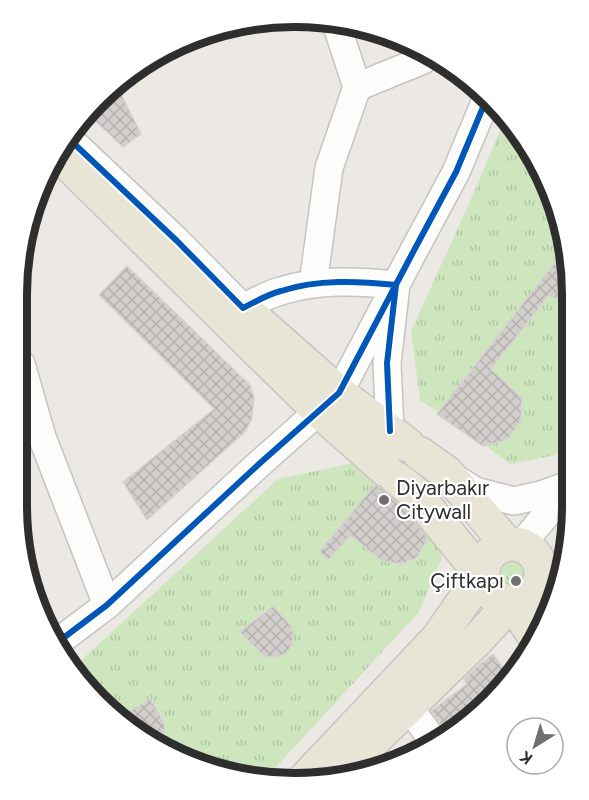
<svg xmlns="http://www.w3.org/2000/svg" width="589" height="800" font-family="Figtree,sans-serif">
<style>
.grass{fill:url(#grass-tufts)}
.building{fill:url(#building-cross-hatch);stroke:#d7d4d0;stroke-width:1.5}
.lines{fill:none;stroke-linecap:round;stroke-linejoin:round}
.minor-casing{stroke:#c5c4c5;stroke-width:30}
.major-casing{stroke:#c6c5c4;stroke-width:36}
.minor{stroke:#fcfcfb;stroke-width:27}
.major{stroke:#e8e4d6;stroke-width:33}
.cycleway-casing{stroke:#fff;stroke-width:10}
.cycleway{stroke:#0057b8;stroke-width:6}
.poi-dot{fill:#706f6e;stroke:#fff;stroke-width:2}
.labels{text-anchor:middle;stroke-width:4.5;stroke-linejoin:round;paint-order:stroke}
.poi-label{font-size:21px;fill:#2e2e2e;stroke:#fff;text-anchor:start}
.rim{fill:none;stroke:#2e2e2e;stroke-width:8}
</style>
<defs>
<pattern id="grass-tufts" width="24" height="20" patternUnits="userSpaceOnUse" patternTransform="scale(1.5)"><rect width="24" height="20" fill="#cee6be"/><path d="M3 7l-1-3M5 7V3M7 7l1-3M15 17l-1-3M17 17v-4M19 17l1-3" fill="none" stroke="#b1c6a4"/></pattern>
<pattern id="building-cross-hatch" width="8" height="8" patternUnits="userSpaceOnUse" patternTransform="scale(1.5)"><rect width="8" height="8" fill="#d1cecb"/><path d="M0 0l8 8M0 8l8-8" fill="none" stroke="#b4b1af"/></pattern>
</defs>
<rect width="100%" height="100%" fill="#ece8e4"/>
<!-- grass -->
<path class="grass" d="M506,117L515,126L551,188L570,258L571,430L556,455L510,464L475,438L420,400L411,331L467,208Z
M374,439L417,471L411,481L436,529L442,558L419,612L264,780L240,778L171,755L98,702L71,667L78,663L278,479L353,463Z
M497 573a15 15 0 1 1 30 0a15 15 0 1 1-30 0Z"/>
<!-- building -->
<path class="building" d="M119,90L141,134L123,147L88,114L106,95Z
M567,247L570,258V306L549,295L491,369L522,398L521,421L507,440L483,446L437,414Z
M127,266L250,385L254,397L252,418L245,432L147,520L123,482L214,409L99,295Z
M375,485L381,488L386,494L401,506L428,538L426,543L416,558L402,564L382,561L351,535L328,560L319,552Z
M273,606L291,626L294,635L292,644L287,653L276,657L264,656L240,632Z
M493,654L508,675L463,726L448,735L431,711L467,684L464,679L479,665Z
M150,699L163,720L165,729L162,738L157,744L119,717Z
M413,740L420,749L402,759L398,751Z"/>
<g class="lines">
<!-- minor casing -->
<g class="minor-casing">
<path id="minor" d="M357,87L423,60L427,52
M67,137L177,241L243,308C255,302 268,294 281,291C318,279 358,281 396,285L387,363L390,431
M313,284L329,168L357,87L335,20
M21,364L42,437L107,605
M453,477L475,491L514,501L541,495L572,484
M521,545L572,484
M54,645L107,605L259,464L339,393L411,256L456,172L486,100
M408,706L434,742"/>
</g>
<!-- major casing -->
<g class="major-casing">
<path id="major" d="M57,153L320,412L386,470
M254,318L339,393L408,445
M419,453L447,473L507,544
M483 573a29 29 0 1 1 58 0a29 29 0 1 1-58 0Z
M339,774L478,639L512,602L537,640
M302,782L438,638L482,575L414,492L397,479"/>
</g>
<!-- minor -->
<use href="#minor" class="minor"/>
<!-- major -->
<use href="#major" class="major"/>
<!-- cycleway casing -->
<g class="cycleway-casing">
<path id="cycleway" d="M67,137L177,241L243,308C255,302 268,294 281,291C318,279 358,281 396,285L387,363L390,431
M54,645L107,605L259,464L339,393L411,256L456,172L486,100"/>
</g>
<!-- cycleway -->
<use href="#cycleway" class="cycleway"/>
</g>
<!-- markers -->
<g class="poi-dot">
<circle cx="384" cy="500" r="6"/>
<circle cx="516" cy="581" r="6"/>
</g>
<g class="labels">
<!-- poi labels -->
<g class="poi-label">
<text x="396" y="495">Diyarbakır<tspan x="396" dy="24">Citywall</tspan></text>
<text x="504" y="588" text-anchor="end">Çiftkapı</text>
</g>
</g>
<!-- crop -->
<path d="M0 0H589V800H0ZM294 27H295A267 267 0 0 1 562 294V506A267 267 0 0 1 295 773H294A267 267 0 0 1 27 506V294A267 267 0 0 1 294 27Z" fill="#fff" fill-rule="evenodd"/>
<path class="rim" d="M294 27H295A267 267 0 0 1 562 294V506A267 267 0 0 1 295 773H294A267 267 0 0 1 27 506V294A267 267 0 0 1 294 27Z"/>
<!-- north arrow -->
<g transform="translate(535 746) rotate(217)"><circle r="28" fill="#ffffff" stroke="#ababab" stroke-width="1.5"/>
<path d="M0-4.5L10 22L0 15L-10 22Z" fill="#706f6e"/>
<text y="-9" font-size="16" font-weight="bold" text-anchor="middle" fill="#2e2e2e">K</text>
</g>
</svg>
